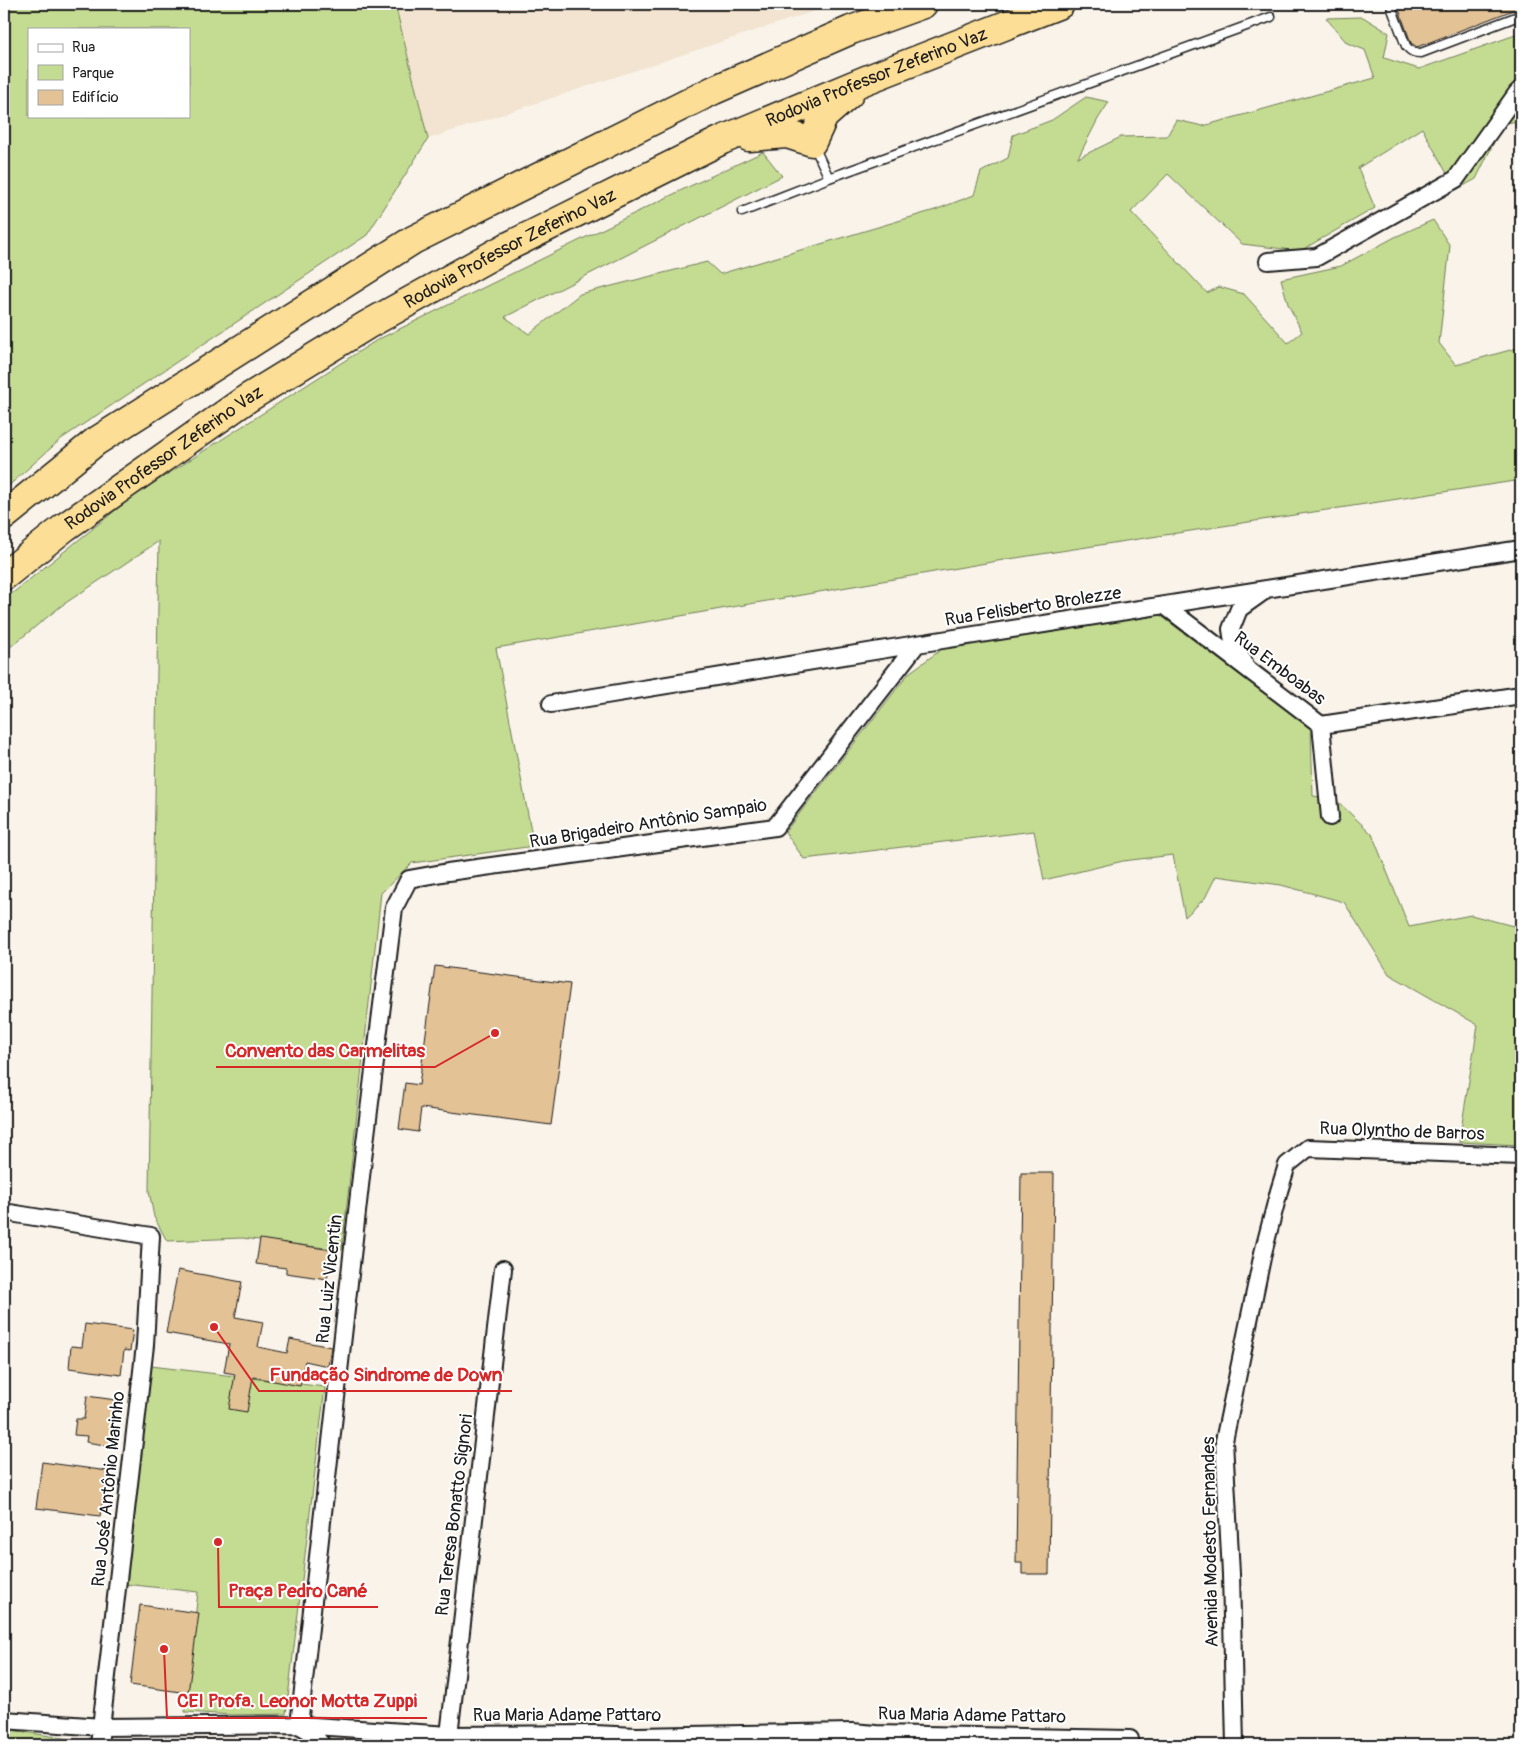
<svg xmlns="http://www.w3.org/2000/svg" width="1525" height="1749" font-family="Pangolin,sans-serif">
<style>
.built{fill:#f2e4d0}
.green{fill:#c4dc92;stroke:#707c57;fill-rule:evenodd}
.building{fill:#e3c295;stroke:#1c1c1c}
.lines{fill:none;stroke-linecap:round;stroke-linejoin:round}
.lane-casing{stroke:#1c1c1c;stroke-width:11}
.street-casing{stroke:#1c1c1c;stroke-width:20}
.highway-casing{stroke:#1c1c1c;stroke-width:31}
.lane{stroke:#fff;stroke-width:8}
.street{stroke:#fff;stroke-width:16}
.highway{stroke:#fcde96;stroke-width:28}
.labels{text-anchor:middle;stroke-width:4;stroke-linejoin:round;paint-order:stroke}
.street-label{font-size:18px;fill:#1c1c1c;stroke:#fff}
.leader{fill:none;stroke:#d62828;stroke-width:2}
.callout-dot{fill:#d62828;stroke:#fff;stroke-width:2}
.callout-label{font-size:19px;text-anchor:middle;font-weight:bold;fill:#d62828;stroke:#fff;stroke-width:4;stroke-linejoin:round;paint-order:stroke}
</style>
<rect width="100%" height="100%" fill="#f9f3ea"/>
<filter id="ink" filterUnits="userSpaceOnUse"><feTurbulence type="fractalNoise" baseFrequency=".02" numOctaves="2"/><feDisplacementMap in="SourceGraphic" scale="10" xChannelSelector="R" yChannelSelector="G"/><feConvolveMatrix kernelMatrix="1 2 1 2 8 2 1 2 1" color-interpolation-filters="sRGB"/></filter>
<g filter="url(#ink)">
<!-- built -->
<path class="built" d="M395,4H836L428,139Z"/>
<!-- green -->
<path class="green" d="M4,4H395L428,139L367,235L61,439L4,490ZM29,29H189V116H29Z
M1363,17L1389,33L1384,58L1419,69L1521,33V120L1503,124L1476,179L1456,190L1422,128L1358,168L1375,208L1300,251L1242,244L1168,174L1131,212L1207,293L1219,287L1244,294L1288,343L1302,332L1288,304L1281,279L1341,266L1395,237L1433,220L1450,246L1439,343L1456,365L1521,347V480L1009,559L496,648L534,846L412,863L381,893L342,1250L242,1238L167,1241L154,1217L149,1191L159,541L61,606L4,652V600L132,497L377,340L686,188L763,152L782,176L505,317L529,334L580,294L707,262L720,274L935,210L974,195L981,172L1008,158L1013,135L1052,120L1086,97L1109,102L1098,119L1078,158L1121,137L1167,136L1176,120L1203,126L1375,78L1365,50L1347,43L1326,18Z
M1160,615L1311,729L1313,796L1335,799L1372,834L1409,927L1471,915L1521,928V1145L1459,1142L1478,1025L1389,974L1344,902L1281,885L1216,876L1205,898L1185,917L1173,855L1123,861L1044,880L1034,831L804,859L785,832L909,673L942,649Z
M151,1366L325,1387L286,1714L232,1715L185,1712L198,1592L125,1584L134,1499Z
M4,1729L77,1740L76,1745H4Z"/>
<!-- building -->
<path class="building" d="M1397,4H1521V7L1417,47L1411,43Z
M435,966L570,984L551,1125L421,1108L418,1132L399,1129L405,1083L419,1085Z
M1021,1173H1054L1049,1574H1022V1563H1016Z
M260,1239L332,1250L327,1279L286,1273V1268L256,1264Z
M178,1270L242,1282L235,1317L263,1322L258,1347L287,1353L290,1339L331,1347L328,1366L305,1361L300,1386L253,1377L247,1412L229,1409L235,1374L224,1372L229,1344L166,1333Z
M85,1324L133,1330L130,1351L124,1350L121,1375L69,1368L71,1346L82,1347Z
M87,1396L116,1400L111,1446L86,1442L87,1436L74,1435L76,1419H84Z
M42,1462L108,1471L100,1516L36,1508Z
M140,1605L199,1613L188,1693L130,1685Z"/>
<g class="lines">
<!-- lane casing -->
<g class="lane-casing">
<path id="lane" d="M1391,4L1392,9L1406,46C1411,52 1414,53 1421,53L1521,15
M814,146L829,178
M742,212L829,178L1271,17"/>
</g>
<!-- street casing -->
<g class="street-casing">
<path id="street" d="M1268,261L1317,257L1456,179L1517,93L1521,89
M1165,606L1321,725L1330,817
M1244,662L1234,649L1231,629L1239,609L1263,592
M551,704L917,644L1521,549
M1321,725L1521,695
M4,1212L151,1236L145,1345L99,1745
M4,1720L102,1727L299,1725L449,1735L594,1734L637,1736L852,1732L876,1734L1130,1739
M449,1735L503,1269
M322,1745L311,1732L299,1725L363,1159L394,908L409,879L448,872L775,827L917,644
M1235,1745L1231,1574L1224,1441L1263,1253L1279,1191L1287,1165L1308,1148L1521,1156"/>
</g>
<!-- highway casing -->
<g class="highway-casing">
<g id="highway">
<path d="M749,137L787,134L812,142L824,116L849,94"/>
<path d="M4,516L95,442L413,240L714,90L851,30L923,4"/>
<path id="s1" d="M4,576L65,527L248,398L367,325L507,247L722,140L866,80L1060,4"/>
</g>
</g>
<!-- lane -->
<use href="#lane" class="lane"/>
<!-- street -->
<use href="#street" class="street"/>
<!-- highway -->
<use href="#highway" class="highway"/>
</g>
</g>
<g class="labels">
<!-- street labels -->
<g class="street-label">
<text dy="6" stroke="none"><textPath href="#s1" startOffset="1009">Rodovia Professor Zeferino Vaz</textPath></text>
<text dy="6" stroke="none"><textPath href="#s1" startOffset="604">Rodovia Professor Zeferino Vaz</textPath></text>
<text dy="6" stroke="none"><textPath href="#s1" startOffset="199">Rodovia Professor Zeferino Vaz</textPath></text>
<text transform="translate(1033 606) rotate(-9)" y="6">Rua Felisberto Brolezze</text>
<text transform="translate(1280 668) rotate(37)" y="6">Rua Emboabas</text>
<text transform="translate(648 823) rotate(-9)" y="6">Rua Brigadeiro Antônio Sampaio</text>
<text transform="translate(1402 1131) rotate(2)" y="6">Rua Olyntho de Barros</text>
<text transform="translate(329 1279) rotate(-84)" y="6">Rua Luiz Vicentin</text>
<text transform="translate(108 1489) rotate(-84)" y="6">Rua José Antônio Marinho</text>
<text transform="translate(454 1515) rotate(-83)" y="6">Rua Teresa Bonatto Signori</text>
<text transform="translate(1210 1542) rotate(-91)" y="6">Avenida Modesto Fernandes</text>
<text x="567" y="1721">Rua Maria Adame Pattaro</text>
<text transform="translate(972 1715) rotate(1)" y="6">Rua Maria Adame Pattaro</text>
</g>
</g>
<!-- callouts -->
<path class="leader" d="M495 1033L435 1067H216M214 1327L259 1391H512M218 1542L219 1607H378M164 1649L167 1718H427"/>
<g class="callout-dot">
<circle cx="495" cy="1033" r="5"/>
<circle cx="214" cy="1327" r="5"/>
<circle cx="218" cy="1542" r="5"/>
<circle cx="164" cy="1649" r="5"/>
</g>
<g class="callout-label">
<text x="325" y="1057">Convento das Carmelitas</text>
<text x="386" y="1381">Fundação Sindrome de Down</text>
<text x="298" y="1597">Praça Pedro Cané</text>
<text x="297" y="1707">CEI Profa. Leonor Motta Zuppi</text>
</g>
<!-- margin -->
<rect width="1525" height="1749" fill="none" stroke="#fff" stroke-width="20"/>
<rect x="10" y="10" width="1505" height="1729" fill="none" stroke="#1c1c1c" stroke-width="2" filter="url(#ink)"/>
<!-- legend -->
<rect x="28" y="28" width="162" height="90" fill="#ffffff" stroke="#a4a4a4"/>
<rect x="38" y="44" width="25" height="8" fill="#ffffff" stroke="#a4a4a4"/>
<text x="72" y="52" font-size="15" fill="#1c1c1c">Rua</text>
<rect x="38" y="65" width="25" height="15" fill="#c4dc92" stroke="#a4a4a4"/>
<text x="72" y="78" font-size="15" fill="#1c1c1c">Parque</text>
<rect x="38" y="90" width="25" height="15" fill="#e3c295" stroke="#a4a4a4"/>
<text x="72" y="102" font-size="15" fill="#1c1c1c">Edifício</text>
</svg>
